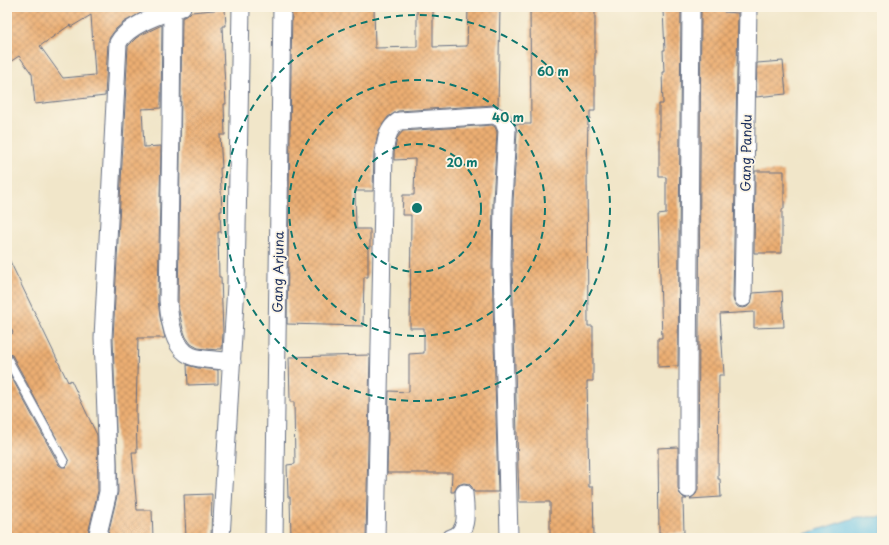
<svg xmlns="http://www.w3.org/2000/svg" width="889" height="545" font-family="'Playpen Sans',sans-serif">
<style>
.water{fill:#6ac5e8;stroke:#427aa3}
.building{fill:url(#building-cross-hatch);fill-rule:evenodd}
.lines{fill:none;stroke-linecap:round;stroke-linejoin:round}
.lane-casing{stroke:#666f83;stroke-width:10}
.street-casing{stroke:#666f83;stroke-width:19}
.lane{stroke:#fff;stroke-width:8}
.street{stroke:#fff;stroke-width:17}
.ring{fill:none;stroke:#0f766e;stroke-width:2;stroke-dasharray:7 5}
.labels{text-anchor:middle;stroke-width:3.5;stroke-linejoin:round;paint-order:stroke}
.street-label{font-size:13px;fill:#1b2f5e;stroke:#fcf5e5}
.centre{fill:#0f766e;stroke:#fcf5e5;stroke-width:2}
.ring-label{font-size:12px;text-anchor:middle;font-weight:bold;fill:#0f766e;stroke:#fcf5e5;stroke-width:3.5;stroke-linejoin:round;paint-order:stroke}
</style>
<defs>
<pattern id="building-cross-hatch" width="8" height="8" patternUnits="userSpaceOnUse"><rect width="8" height="8" fill="#ecae72"/><path d="M0 0l8 8M0 8l8-8" fill="none" stroke="#be8e61"/></pattern>
</defs>
<rect width="100%" height="100%" fill="#fcf5e5"/>
<filter id="ink" filterUnits="userSpaceOnUse"><feTurbulence type="fractalNoise" baseFrequency=".025" numOctaves="2"/><feDisplacementMap in="SourceGraphic" scale="8" xChannelSelector="R" yChannelSelector="G"/><feConvolveMatrix kernelMatrix="1 2 1 2 8 2 1 2 1" color-interpolation-filters="sRGB"/></filter>
<filter id="wash" filterUnits="userSpaceOnUse"><feTurbulence type="fractalNoise" baseFrequency=".012" numOctaves="4" result="noise"/><feDisplacementMap in="SourceGraphic" scale="16" xChannelSelector="R" yChannelSelector="G"/><feGaussianBlur stdDeviation="0.9" result="paint"/><feColorMatrix in="noise" values="0 0 0 0 0 0 0 0 0 0 0 0 0 0 0 0 0 1.4 0 .05"/><feComposite in="paint" operator="in"/></filter>
<g filter="url(#wash)">
<rect width="100%" height="100%" fill="#f1e6c9"/>
<!-- water -->
<path class="water" d="M857,517H882V538H793Z"/>
<g id="blocks">
<!-- building -->
<path class="building" d="M7,7H153L124,22L116,29L110,37L108,42L105,96L35,104L32,74L19,56L7,64ZM91,15L95,75L63,78L40,46L70,25L71,27Z
M292,7H374L375,48L417,47V7H433V47L467,46L468,7H500L498,106L494,105L398,111L388,117L379,130L374,152L373,191H355L356,229H370V247H368V277H364L363,326L287,324Z
M530,7H595V111H590V119H588L587,166L588,326H593V381H587L589,487H593L594,538H550V502H519L512,265L513,202L517,131L515,124H531Z
M667,7H681L678,366L658,367V338H662L658,215L666,214V177H659V104H663L662,72H664L663,50H665L663,11H667Z
M701,7H724V12L738,13L733,298L734,302L738,307L743,308L747,307L751,303L753,293L782,291L784,327L754,328V312L720,314L724,375H719L718,479H720L721,497L690,499L696,494L698,489Z
M225,9L226,26H222L224,68L226,104H224L225,135H220L222,168H220L222,211H220L221,232H218L219,277H221L223,333L222,349H217V350L198,348L191,344L186,337L183,329L178,306L182,18L189,14L191,12Z
M162,25L161,108L142,109L144,147L161,146L158,300L160,317L165,338H138L136,411L137,452H132L137,510H152L153,538H107L118,492L113,338L128,46L136,38L143,34Z
M783,61L786,94L756,97L757,63Z
M492,125L495,127L497,132L493,201L492,265L498,492H474L472,487L469,484L464,483L458,485L454,492H451L452,473H387L389,391L409,392V354L424,353V328H410L411,215H402L403,195H414L415,159L394,160V153L397,138L403,131Z
M755,171H784V209H782V253H754Z
M7,255L68,382L71,380L97,435L98,491L87,538H12L7,528V369L59,465L62,467H66L69,462L12,355L7,353V336L13,333L7,320Z
M370,355L366,538H291L290,497H288L287,465L295,464L294,402H290L289,357Z
M187,365L198,368L218,370V384L188,385Z
M678,447V489L680,494L683,497L687,499H683L684,533L659,534L658,448Z
M212,494L211,538H186L184,495Z"/>
</g>
</g>
<g filter="url(#ink)">
<use href="#blocks" fill-opacity="0" stroke="#666f83" stroke-width="1"/>
<g class="lines">
<!-- lane casing -->
<g class="lane-casing">
<path id="lane" d="M7,358L64,462"/>
</g>
<!-- street casing -->
<g class="street-casing">
<path id="street" d="M172,11L171,128L168,300C169,318 173,348 191,356C200,360 221,360 232,362
M743,298L748,7
M688,489V378L691,7
M97,538L108,492V464L103,338L118,43C128,24 163,14 182,7
M221,538L236,285L241,7
M274,538L282,7
M376,538L384,152C387,138 387,129 399,121L495,115L503,120L507,130L503,202L502,265L509,536
M451,538C470,533 465,509 464,493"/>
</g>
<!-- lane -->
<use href="#lane" class="lane"/>
<!-- street -->
<use href="#street" class="street"/>
</g>
</g>
<!-- distance rings -->
<g class="ring">
<circle cx="417" cy="208" r="64"/>
<circle cx="417" cy="208" r="128"/>
<circle cx="417" cy="208" r="193"/>
</g>
<g class="labels">
<!-- street labels -->
<g class="street-label">
<text transform="translate(746 153) rotate(-89)" y="5">Gang Pandu</text>
<text transform="translate(278 272) rotate(-89)" y="5">Gang Arjuna</text>
</g>
</g>
<circle cx="417" cy="208" r="6" class="centre"/>
<g class="ring-label">
<text x="553" y="76">60 m</text>
<text x="508" y="122">40 m</text>
<text x="462" y="167">20 m</text>
</g>
<!-- margin -->
<rect width="889" height="545" fill="none" stroke="#fcf5e5" stroke-width="24"/>
</svg>
